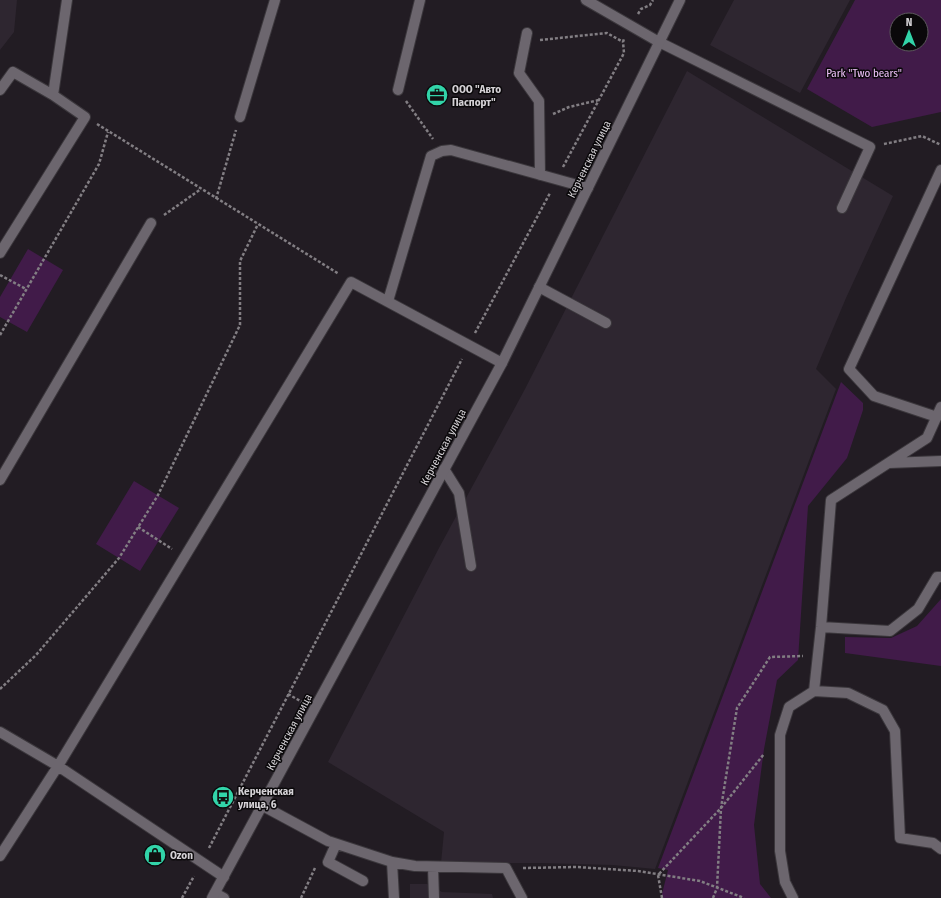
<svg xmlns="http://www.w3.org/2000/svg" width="941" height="898" font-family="'Fira Sans Condensed',sans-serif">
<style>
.built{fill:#2e2630}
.green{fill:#411b49;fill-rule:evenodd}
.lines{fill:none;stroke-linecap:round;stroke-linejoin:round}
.service-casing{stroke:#3b373c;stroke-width:12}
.minor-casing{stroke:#3b373c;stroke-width:12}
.tertiary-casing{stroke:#3b373c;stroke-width:12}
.path{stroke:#827e83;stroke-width:2.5;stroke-dasharray:3 2;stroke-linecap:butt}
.service{stroke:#6c666e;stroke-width:10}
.minor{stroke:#6c666e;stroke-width:10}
.tertiary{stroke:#6c666e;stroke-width:10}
.labels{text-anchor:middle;stroke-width:3;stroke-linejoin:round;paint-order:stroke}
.park-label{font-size:11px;fill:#eec1f9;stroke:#0a080a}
.poi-label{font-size:11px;font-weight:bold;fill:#d4d1d5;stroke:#0a080a;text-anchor:start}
.street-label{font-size:11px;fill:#d4d1d5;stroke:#0a080a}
</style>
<rect width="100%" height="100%" fill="#221c23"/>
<!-- built -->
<path class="built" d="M0,0H17L14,32L0,50Z
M734,0H850L800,93L710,45Z
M687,71L893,196L846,298L816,369L836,389L655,869L613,865L540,863H441L444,832L328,762L439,548L525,389Z
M410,884H427L442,892L492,894L493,898H410Z"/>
<!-- green -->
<path class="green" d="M855,0H941V112L872,127L807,89ZM897,20H921V44H897Z
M28,249L63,270L27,332L0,317V297Z
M841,382L863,403V410L847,458L808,506L798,660L777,680L764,749L754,825L760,884L771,898H661L668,870L658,868Z
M134,481L179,508L140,571L96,544Z
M941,599V666L845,653V637L891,638L917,626Z"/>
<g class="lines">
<!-- service casing -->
<g class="service-casing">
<path id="service" d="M527,33L519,73L539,101L540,175
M659,42L870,147L842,208
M0,90L13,72L53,95L67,0
M398,90L420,0
M240,117L275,0
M0,253L85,117L53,95
M539,287L606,323
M388,301L431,156L442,151L451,150L588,188
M937,417L874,396L849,369L941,170
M889,463L941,461
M444,469L459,493L471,566
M0,480L151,223
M821,627L890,631L918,609L937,577H941
M814,691L821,627L831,500L927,438L941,407
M0,732L58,766L224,877
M263,806L328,841L392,862L415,866L506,868L522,898
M336,844L328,862L363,881
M0,856L58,766L351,282L502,363
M392,862L394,898
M433,867L434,898
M215,893L224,898
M793,898L785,882L780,851V735L789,707L814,691L848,693L883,710L895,731L900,838L933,843L941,849"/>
</g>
<!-- minor casing -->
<g class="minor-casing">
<path id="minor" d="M586,0L659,42"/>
</g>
<!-- tertiary casing -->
<g class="tertiary-casing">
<path id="tertiary" d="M212,898L502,363L680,0"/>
</g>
<!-- path -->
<path class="path" d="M638,14L641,9L650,5L653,0
M540,40L607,33L623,42
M406,101L433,139
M553,114L569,107L599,100
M97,124L339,274
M884,144L922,136L941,145
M563,167L624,53L623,42L624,39
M216,199L236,130
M164,215L201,189
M0,275L26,289
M475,333L550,193
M0,335L99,164L108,132
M138,527L172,549
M0,689L36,655L119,558L158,495L240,325V261L258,224
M288,694L302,702
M209,848L462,359
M523,868L577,867L638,871L700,881L744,898
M182,898L194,876
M301,898L315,868
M662,898L658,875L721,808L764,754
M713,898L717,888L721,808L737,708L770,657L803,656"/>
<!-- service -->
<use href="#service" class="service"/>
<!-- minor -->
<use href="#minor" class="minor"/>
<!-- tertiary -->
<use href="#tertiary" class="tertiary"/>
</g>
<!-- icons -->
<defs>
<g id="office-disc" transform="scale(1.15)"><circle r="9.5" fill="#32d4a9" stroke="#0a080a"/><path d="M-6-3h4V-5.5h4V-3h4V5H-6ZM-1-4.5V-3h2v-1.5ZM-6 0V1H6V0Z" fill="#111"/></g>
<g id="bus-disc" transform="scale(1.15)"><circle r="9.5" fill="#32d4a9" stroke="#0a080a"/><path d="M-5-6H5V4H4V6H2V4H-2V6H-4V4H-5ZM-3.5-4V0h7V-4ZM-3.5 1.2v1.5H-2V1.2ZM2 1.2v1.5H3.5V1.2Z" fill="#111"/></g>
<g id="shop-disc" transform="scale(1.15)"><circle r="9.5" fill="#32d4a9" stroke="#0a080a"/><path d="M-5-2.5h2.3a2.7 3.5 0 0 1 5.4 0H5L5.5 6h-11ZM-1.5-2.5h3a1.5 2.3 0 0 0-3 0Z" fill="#111"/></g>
</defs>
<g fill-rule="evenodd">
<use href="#office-disc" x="437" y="95"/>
<use href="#bus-disc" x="223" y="797"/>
<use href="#shop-disc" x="155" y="855"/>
</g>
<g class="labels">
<!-- park labels -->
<g class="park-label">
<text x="864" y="77">Park "Two bears"</text>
</g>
<!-- poi labels -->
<g class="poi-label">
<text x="452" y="93">ООО "Авто<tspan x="452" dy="13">Паспорт"</tspan></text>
<text x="238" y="795">Керченская<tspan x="238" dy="13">улица, 6</tspan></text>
<text x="170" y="859">Ozon</text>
</g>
<!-- street labels -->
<g class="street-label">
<text transform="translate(589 159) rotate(-64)" y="4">Керченская улица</text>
<text transform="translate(443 447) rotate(-62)" y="4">Керченская улица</text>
<text transform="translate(289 732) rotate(-62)" y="4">Керченская улица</text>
</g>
</g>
<!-- north arrow -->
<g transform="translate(909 32)"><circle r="19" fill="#0a080a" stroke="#5b585b"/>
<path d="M0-3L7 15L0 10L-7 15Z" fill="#32d4a9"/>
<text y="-6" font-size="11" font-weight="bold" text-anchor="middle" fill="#d4d1d5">N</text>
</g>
</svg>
